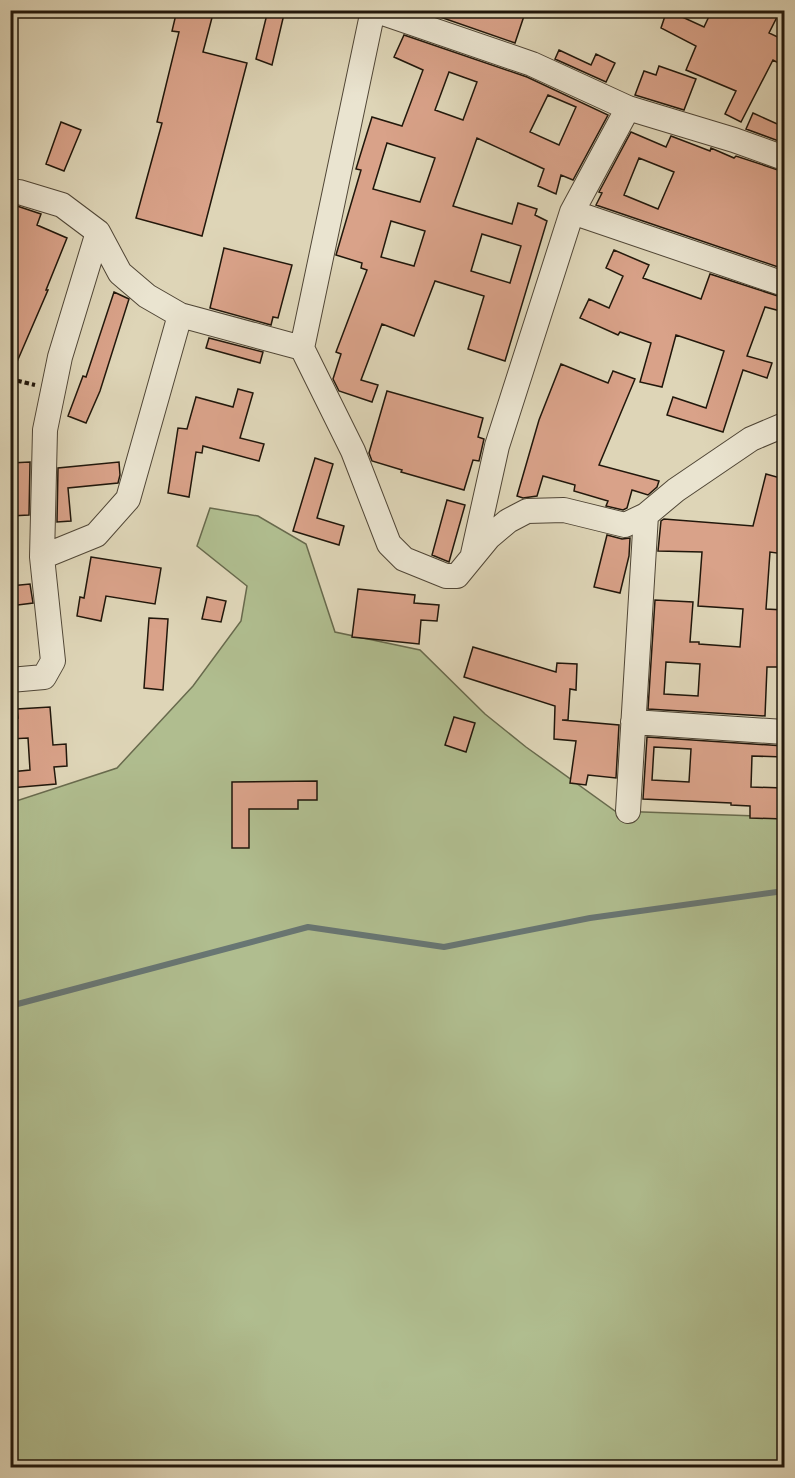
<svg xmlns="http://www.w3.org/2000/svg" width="795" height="1478" font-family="'IM FELL Great Primer',serif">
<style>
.green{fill:#b0bd8f;stroke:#686a4d;stroke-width:1.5}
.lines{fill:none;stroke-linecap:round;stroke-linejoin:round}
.stream{stroke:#687673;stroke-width:6}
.building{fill:#d9a289;stroke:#21170b;stroke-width:1.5;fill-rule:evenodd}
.minor-casing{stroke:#504636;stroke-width:26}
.path{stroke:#21170b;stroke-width:4;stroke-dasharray:4.5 3;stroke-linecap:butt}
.minor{stroke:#eae4d0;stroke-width:24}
</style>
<rect width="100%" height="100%" fill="#ded5b7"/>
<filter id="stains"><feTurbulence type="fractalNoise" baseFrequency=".00333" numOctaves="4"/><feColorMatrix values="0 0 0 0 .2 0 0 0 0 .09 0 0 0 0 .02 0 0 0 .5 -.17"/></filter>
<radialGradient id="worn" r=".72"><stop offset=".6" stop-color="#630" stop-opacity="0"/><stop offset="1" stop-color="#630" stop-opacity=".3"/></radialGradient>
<!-- green -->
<path class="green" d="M210,508L258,516L306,544L335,632L420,650L485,714L526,747L615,811L784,817V1467H11L10,803L117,768L193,686L241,621L247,586L197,546Z"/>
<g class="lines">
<!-- stream -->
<path class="stream" d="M10,1006L308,927L444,947L590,918L784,891"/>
</g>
<!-- building -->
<path class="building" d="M177,10H214L203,52L247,63L202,236L136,218L162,123L157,122L179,32L172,31Z
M268,10H285L272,65L256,59Z
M420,10H526L515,43Z
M667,10L704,27L712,10H769L778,15L769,33L784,40V66L773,60L741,122L725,114L736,91L686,70L696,46L661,28Z
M404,35L527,77L608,115L573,180L561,175L556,194L538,186L544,169L477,138L453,206L512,224L518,203L537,209L535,215L547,221L505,361L468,349L484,296L435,281L414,336L382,324L361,380L378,385L372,402L339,391L333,379L341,354L336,352L367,270L361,268L362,263L336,255L361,170L356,169L372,117L402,126L423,70L394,57ZM449,72L477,82L463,120L435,110ZM548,95L576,107L559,145L530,132ZM387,143L435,158L420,202L373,189ZM391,221L425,231L414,266L381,257ZM482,234L521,246L510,283L471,271Z
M559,50L591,65L596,54L615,63L606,82L555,59Z
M659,66L696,79L684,110L635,95L644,71L656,75Z
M753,113L784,127V143L746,129Z
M61,122L81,130L64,171L46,164Z
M631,132L666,147L671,136L710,151L711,148L734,158L736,156L784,172V269L596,205L602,193L599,192ZM639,158L674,172L658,209L624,195Z
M17,206L41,214L37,225L67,238L46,290H48L10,378V209L15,211Z
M224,248L292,265L278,318L273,317L271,325L210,308Z
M614,250L649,265L643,278L701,299L710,274L784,298V312L765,307L747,356L772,363L767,378L743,370L723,432L667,415L673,397L706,408L724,351L676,335L662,387L640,382L651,343L620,332L618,335L580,318L589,299L609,308L623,276L606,268Z
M114,292L129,299L100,391L86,423L68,416L83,376L86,377Z
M209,338L263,352L260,363L206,348Z
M561,364L608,383L613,371L635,379L599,465L659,481L657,487L648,495L632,490L627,508L623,510L606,506L608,501L574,491L575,485L543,476L537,496L523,498L517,496L539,420Z
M238,389L253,393L240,438L264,444L259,461L203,446L202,453L196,452L189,497L168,493L178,428L187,429L196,397L233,407Z
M387,391L483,418L478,437L484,439L479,461L473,460L464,490L401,472L402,470L372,461L369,453Z
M315,458L333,464L317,518L344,526L339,545L293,531Z
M30,462L29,515L10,516V463Z
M119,462L120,475L118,483L68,488L71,521L57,522L58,468Z
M766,474L784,479V554L770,552L766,609L784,610V667H767L765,716L648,709L655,600L693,602L690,642H699V644L740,647L743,609L698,606L702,552L658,551L661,521L664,519L753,526ZM666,662L700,664L698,696L664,694Z
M447,500L465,505L449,562L432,555Z
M607,535L622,539L630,538L629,556L620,593L594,587Z
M91,557L161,568L155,604L106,596L101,621L77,616L80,597L84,598Z
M30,584L33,603L10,606V586Z
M358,589L415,595L414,603L439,605L437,621L421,620L419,644L352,637Z
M207,597L226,601L221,622L202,619Z
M149,618L168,619L163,690L144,688Z
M473,647L556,672L557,663L577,664L576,690L570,689L568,720H562L619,725L616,778L588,775L586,785L570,783L576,741L554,739L555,706L464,677Z
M50,707L53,745L66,744L67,766L54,767L56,784L10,788V772L30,770L28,738L10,739V719L18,718L17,709Z
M454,717L475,723L466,752L445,745Z
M647,737L784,746V757L752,756L751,787L784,788V819L750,818V806L731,805V803L643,799ZM654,747L691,749L689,782L652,780Z
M317,781V800H298V809H249V848H232V782Z"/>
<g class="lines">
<!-- minor casing -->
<g class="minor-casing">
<path id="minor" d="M373,10L302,348L353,451L389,544L404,559L446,576H457L489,537L508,521L527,511L564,510L625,525L646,515L676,490L751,439L784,425
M374,10L532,64L628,108L734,140L784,158
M10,192H19L62,205L98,232L120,273L147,296L180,315L302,348
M572,212L784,284
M473,554L497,446L572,212L628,108
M42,557L96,535L128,499L180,315
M10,680L44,677L53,661L42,557L45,430L60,357L98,232
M633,722L784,732
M628,811L646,515"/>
</g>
<!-- path -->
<path class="path" d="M10,379L35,385"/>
<!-- minor -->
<use href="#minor" class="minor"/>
</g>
<!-- margin -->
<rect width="795" height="1478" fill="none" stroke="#ded5b7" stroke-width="36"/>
<rect x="12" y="12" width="771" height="1454" fill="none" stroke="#21170b" stroke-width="3"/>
<rect x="18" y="18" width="759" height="1442" fill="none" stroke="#21170b" stroke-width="1.5"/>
<rect width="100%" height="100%" filter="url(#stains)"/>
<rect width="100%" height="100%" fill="url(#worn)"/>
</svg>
